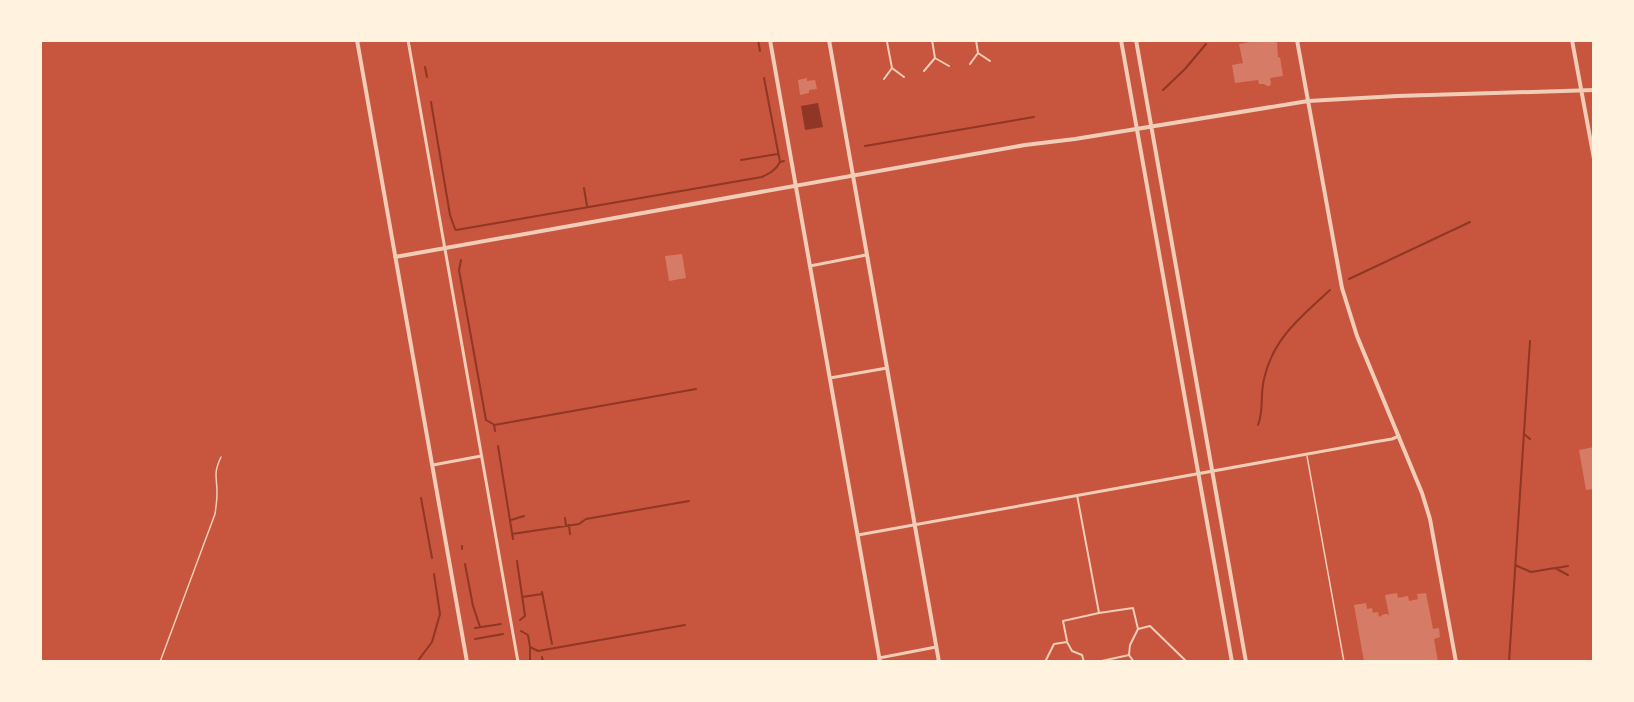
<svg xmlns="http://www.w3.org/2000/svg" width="1634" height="702" font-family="Figtree,sans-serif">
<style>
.water{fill:#8f3625}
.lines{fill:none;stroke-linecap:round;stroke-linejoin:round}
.stream{stroke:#8f3625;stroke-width:2}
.building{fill:#d67c66}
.service{stroke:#f1ccb7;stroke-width:1.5}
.pedestrian{stroke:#f1ccb7;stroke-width:2}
.minor{stroke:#f1ccb7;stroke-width:3}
.tertiary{stroke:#f1ccb7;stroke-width:4}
</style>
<rect width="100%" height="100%" fill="#c8553d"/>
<!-- water -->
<path class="water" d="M818,103L823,127L805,130L801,106Z"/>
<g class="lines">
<!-- stream -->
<path class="stream" d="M758,40L760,51
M425,67L427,77
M764,78L780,162L784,161
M1163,90L1185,69L1206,44
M431,102L450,215L455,229
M865,146L1034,117
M741,160L778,154
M584,188L587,206
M456,230L762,177C770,173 776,170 780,162
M461,260L459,270L486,420L493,424
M1349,279L1470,222
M1258,425C1264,410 1260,394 1264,379C1273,338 1301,317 1330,290
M495,431L494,425L696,389
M1524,434L1530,439
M498,446L513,539
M421,498L432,558
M565,518L566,526
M511,520L524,516
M569,525L570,534
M512,534L579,524L586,519L689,501
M462,546V549
M517,561L525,616L520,620
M465,564L473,606L480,627
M1515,565L1531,572L1555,568L1568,575
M1556,568L1568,566
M522,597L542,594V592L552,644
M475,628L501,624
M521,631L528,635L530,647L538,651L685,625
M475,639L503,634
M542,657L543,662
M417,662L432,642L440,614L434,574
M530,662V647
M1509,662L1530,341"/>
</g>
<!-- building -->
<path class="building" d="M1249,40H1277L1278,58L1280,57L1283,76L1270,78L1271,83L1270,86H1267L1264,84H1259L1258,80L1235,83L1232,65L1243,63L1239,44L1250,42Z
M807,78V81L815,80L817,89L809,90V93L800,95L798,80Z
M682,254L686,278L669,281L665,256Z
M1594,447V489L1586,490L1579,450Z
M1397,593L1398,598L1408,596L1409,601L1418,599L1417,594L1426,593L1433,629L1439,628L1440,637L1434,639L1438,662H1364L1354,605L1366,603L1367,609L1372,608L1373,613L1378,612L1379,617L1384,614H1387L1389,615L1385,595Z"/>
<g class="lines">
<!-- service -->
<path class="service" d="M1307,456L1344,662
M160,662L215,514C216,507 217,500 217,493C217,476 213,474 221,457"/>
<!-- pedestrian -->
<path class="pedestrian" d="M932,40L935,58
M976,40L978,53
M887,42L892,68
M970,64L978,53L990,61
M924,71L935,58L949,66
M884,79L892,68L904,77
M1077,495L1099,613L1133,608L1138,629
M1067,641L1063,621L1099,613
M1129,655L1130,645L1138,629L1150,626L1187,662
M1045,662L1054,644L1067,642L1072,651L1082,655L1084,662
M1097,662L1129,655L1134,662"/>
<!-- minor -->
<path class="minor" d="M408,40L518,662
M810,266L866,255
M830,378L887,368
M433,465L481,456
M858,535L1374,442L1392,439L1399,436
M879,658L936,647"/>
<!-- tertiary -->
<path class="tertiary" d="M357,40L467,662
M770,40L880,662
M829,40L939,662
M1121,40L1232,662
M1136,40L1246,662
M1297,40L1342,288L1357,336L1422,493L1430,519L1456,662
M1572,40L1594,159
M395,257L1025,145L1075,139L1308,101L1397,96L1594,90"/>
</g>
<!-- border -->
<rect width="1634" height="702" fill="none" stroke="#fff3e0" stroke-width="84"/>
</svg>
